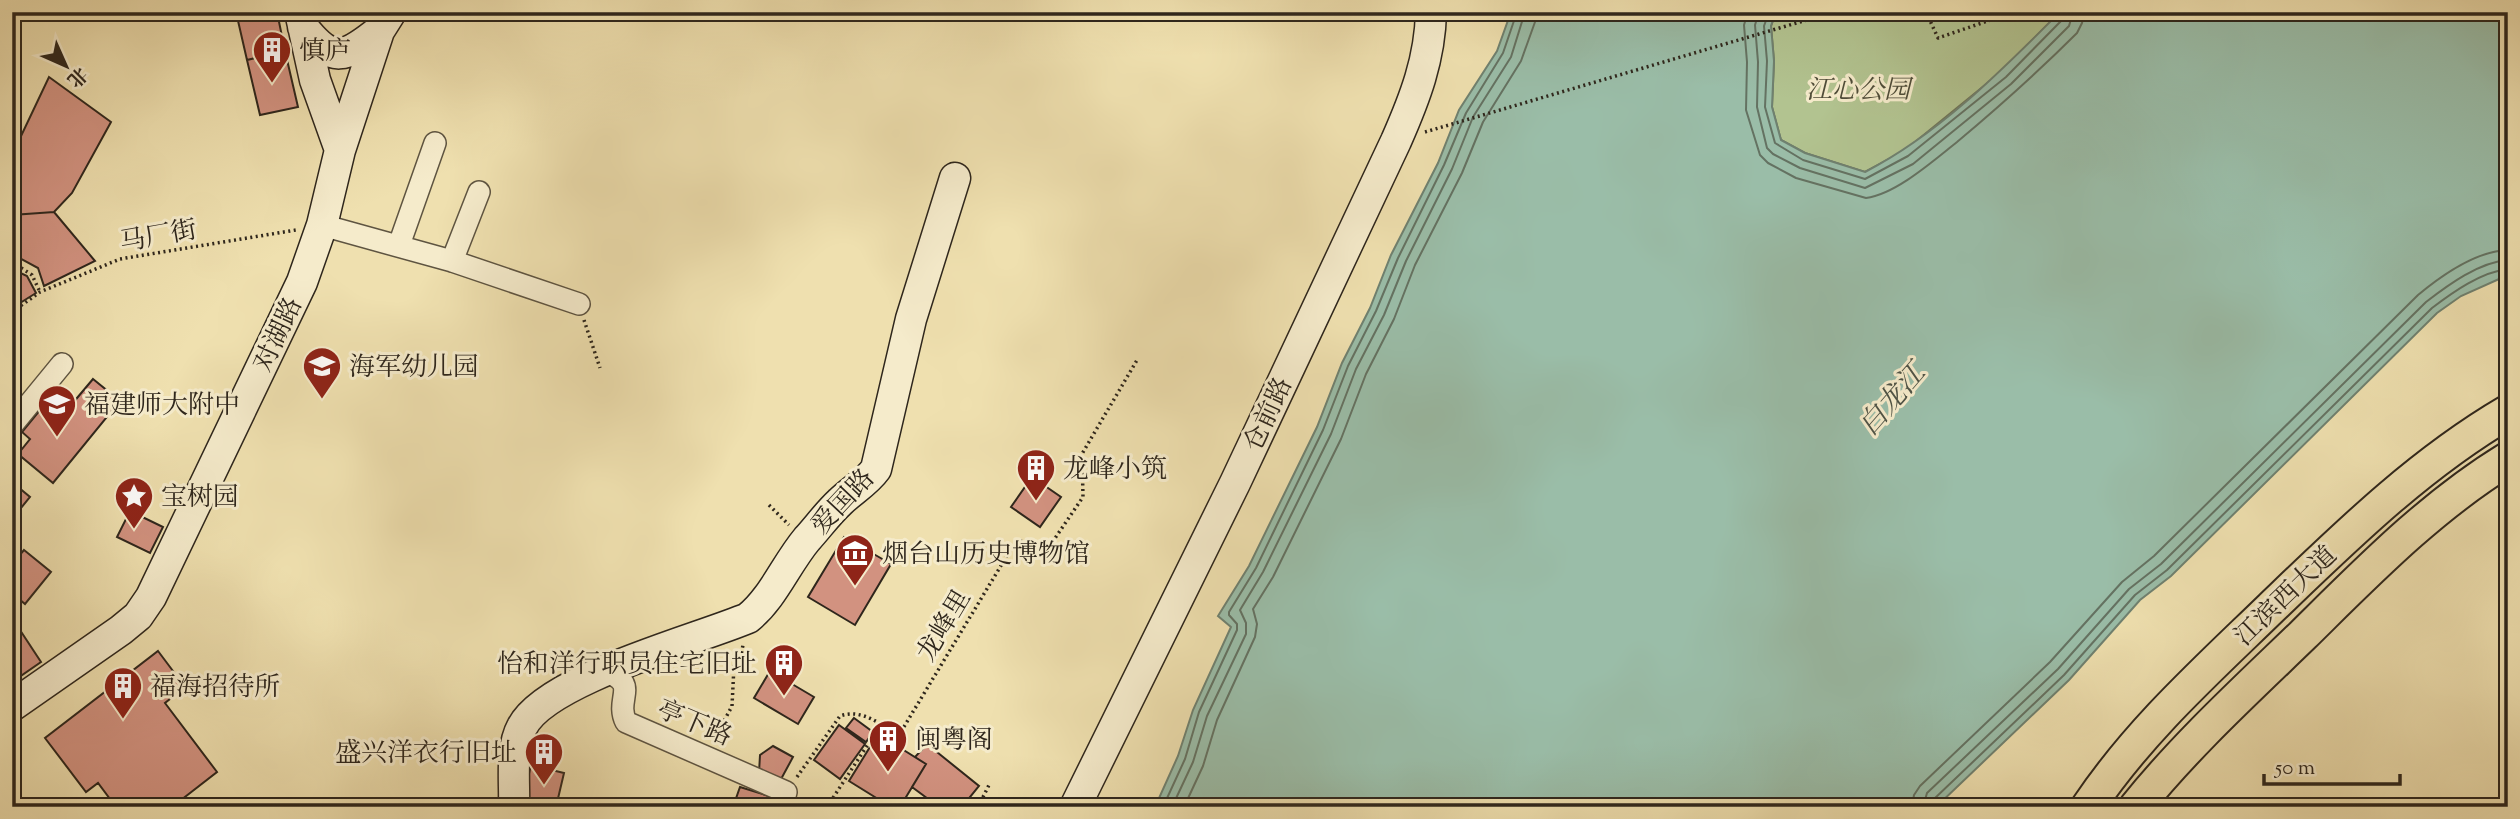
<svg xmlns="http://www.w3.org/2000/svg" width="2520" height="819" font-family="'Sorts Mill Goudy','Noto Serif SC',serif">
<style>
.green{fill:#b2c390;stroke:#707456;stroke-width:2}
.water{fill:#9abda8;stroke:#6f8170;stroke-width:2}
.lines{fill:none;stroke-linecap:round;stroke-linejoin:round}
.shore{stroke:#647262;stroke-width:2}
.building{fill:#d29280;stroke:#2e261c;stroke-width:2}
.street-casing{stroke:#5e5441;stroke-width:24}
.secondary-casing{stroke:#2e261c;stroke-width:33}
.primary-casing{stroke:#2e261c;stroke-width:37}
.path{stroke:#2e261c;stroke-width:3.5;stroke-dasharray:2 3.5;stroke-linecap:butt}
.street{stroke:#f5ebcb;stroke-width:21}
.secondary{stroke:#f5ebcb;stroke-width:30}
.primary{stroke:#efe0af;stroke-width:33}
.labels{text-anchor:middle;stroke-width:6;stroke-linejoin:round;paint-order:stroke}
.poi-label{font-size:26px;fill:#2e261c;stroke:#f5ebcb;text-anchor:start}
.park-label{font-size:26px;font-style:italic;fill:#4f4d39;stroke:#f5ebcb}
.street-label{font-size:26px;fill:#2e261c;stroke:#f5ebcb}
.water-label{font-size:28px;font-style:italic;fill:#4e5346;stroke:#f5ebcb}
</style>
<rect width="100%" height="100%" fill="#efe0af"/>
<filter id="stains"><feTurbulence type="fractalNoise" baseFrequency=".00286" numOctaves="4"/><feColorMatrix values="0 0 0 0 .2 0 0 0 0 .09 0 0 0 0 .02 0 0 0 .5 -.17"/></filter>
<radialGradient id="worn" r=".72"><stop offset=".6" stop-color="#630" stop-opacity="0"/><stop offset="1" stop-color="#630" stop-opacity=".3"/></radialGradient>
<!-- green -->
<path class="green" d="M1776,12H2060L2001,72L1904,151L1865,172L1805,153L1781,140L1772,107L1774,61L1771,26Z"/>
<!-- water -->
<path class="water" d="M1511,12H1776L1771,26L1774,61L1772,107L1781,140L1805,153L1865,172C1939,134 2001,71 2060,12H2508V275L2461,296L2437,313L2171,576L2140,600L2069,680L1936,807H1155L1178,756L1193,710L1231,627L1218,616L1249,566L1317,427L1342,363L1370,308L1391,255L1438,163L1459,110L1497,51Z"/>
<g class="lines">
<!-- shore -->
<path class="shore" d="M1748,12L1744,25L1747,62L1746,110L1760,155L1768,163L1796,178L1866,198C1896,194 1933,161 1957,142C2000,106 2037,73 2077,33L2082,23L2084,12
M1759,12L1755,25L1758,62L1757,107L1767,148L1773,154L1800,168L1865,188L1913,164L2011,84L2069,26L2073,12
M1769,12L1764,26L1767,61L1765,107L1775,143L1803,160L1865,179L1908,156L2006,77L2062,20L2065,12
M1163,807L1185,759L1199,712L1237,630V624L1229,615V612L1256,568L1323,430L1348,366L1376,311L1398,258L1444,165L1466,113L1503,53L1517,12
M1172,807L1193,762L1207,716L1246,634V623L1240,610L1263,572L1331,434L1356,369L1384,315L1406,261L1452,169L1473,117L1511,57L1525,12
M1184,807L1203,766L1217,720L1255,637L1257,624L1253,609L1273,577L1341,439L1366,374L1394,319L1415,265L1462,173L1483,122L1521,61L1535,22L1536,12
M1912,807L1914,795L1920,786L2050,662L2122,582L2154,556L2418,295C2442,275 2477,251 2508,250
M1923,807L1927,793L2058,669L2129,589L2161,564L2426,302C2448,285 2479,262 2508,260
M1931,807L1934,799L2064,675L2135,595L2167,570L2432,308C2453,292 2481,272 2508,269"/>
</g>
<!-- building -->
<path class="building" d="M236,12H277L285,51L247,60Z
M285,51L298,107L260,115L247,60Z
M49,77L111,122L72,193L54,212L12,215V155Z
M54,212L95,261L44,286L38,268L12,254V215Z
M12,269L27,276L36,293L12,308Z
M93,379L120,401L53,483L18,454L30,439L22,432L40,410L56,423Z
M1032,477L1061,497L1040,527L1011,507Z
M12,482L30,497L12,519Z
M130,511L163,527L150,553L117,537Z
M844,537L891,564L855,625L808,597Z
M24,550L51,572L25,604L12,593V564Z
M18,627L41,662L12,682V630Z
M158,651L185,687L165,703L217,772L172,807H116L98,783L86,792L45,738Z
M770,671L814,697L798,724L754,698Z
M854,718L873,732L866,742L846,728Z
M839,725L865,744L840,779L814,760Z
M878,734L926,764L900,807H891L849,781Z
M927,744L979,786L962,807H939L912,787L926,764L915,757Z
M773,746L793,757L780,781L759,773L760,755Z
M531,765L564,773L556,807L523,799Z
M740,787L775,798L772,807H733Z"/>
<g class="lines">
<!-- street casing -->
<g class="street-casing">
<path id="street" d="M322,225L452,261L579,304
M399,245L435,143
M452,261L479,192
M12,425L62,364
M603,671C642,683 614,698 626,722L786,792L782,807"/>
</g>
<!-- secondary casing -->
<g class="secondary-casing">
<path id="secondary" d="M300,12L315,80L340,150
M303,27C333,65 345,58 379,31
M12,706L121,630L138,616L151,597L302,282L322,225L340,150L379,31L391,12
M514,807C515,782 510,749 522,727C546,679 696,640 748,618C773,598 786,564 807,539C818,527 828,513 840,502C852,490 866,483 876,469L911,319L955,178
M1075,807L1235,483L1396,141C1415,98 1430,59 1431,12"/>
</g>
<!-- primary casing -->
<g class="primary-casing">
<path id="primary" d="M2088,807C2139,731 2206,671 2271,608C2345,537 2419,464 2508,412
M2136,807C2186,745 2245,691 2303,635C2367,572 2431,506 2508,459"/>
</g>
<!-- path -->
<path class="path" d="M1926,12L1938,38L2014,12
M1425,132L1834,12
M12,262L32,275L40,292
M12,312L40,292L120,259L296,230
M584,320L600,368
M769,505L789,525
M714,740L732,706L734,666L741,655L743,645
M797,777L840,716C862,708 881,725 899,735L1011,549L1019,541L1032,542L1047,550L1083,497L1082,454L1137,360
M802,800L816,807
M827,807L876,732
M978,807L989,785"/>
<!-- street -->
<use href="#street" class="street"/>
<!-- secondary -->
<use href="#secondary" class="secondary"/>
<!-- primary -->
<use href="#primary" class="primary"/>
</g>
<!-- icons -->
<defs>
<g id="building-pin" transform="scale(2.0125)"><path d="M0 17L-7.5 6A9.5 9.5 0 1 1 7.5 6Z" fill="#8f2418" stroke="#f5ebcb"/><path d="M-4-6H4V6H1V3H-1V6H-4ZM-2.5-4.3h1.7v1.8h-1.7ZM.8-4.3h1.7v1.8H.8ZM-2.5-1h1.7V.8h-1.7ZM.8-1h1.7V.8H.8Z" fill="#fff"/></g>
<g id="school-pin" transform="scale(2.0125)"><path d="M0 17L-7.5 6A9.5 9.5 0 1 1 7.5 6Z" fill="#8f2418" stroke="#f5ebcb"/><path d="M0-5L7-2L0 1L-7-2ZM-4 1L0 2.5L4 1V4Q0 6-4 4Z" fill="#fff"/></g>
<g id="sight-pin" transform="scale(2.0125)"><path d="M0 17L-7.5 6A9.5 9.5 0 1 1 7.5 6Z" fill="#8f2418" stroke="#f5ebcb"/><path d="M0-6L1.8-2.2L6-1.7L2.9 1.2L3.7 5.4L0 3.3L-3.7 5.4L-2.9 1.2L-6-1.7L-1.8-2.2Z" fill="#fff"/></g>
<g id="museum-pin" transform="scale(2.0125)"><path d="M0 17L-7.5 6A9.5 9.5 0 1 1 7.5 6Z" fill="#8f2418" stroke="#f5ebcb"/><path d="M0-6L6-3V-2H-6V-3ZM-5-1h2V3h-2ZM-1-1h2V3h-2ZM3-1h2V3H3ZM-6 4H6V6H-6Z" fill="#fff"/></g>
</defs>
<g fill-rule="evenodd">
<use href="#building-pin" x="272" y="50"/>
<use href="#school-pin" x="322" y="366"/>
<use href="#school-pin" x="57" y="404"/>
<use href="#building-pin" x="1036" y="468"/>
<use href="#sight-pin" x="134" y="496"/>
<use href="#museum-pin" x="855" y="553"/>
<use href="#building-pin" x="784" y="663"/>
<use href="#building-pin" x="123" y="686"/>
<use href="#building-pin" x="888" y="739"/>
<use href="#building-pin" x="544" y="752"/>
</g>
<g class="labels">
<!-- poi labels -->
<g class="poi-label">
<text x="299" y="59">慎庐</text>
<text x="349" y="375">海军幼儿园</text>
<text x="84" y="413">福建师大附中</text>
<text x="1063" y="477">龙峰小筑</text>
<text x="161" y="505">宝树园</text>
<text x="882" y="562">烟台山历史博物馆</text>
<text x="757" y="672" text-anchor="end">怡和洋行职员住宅旧址</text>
<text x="150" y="695">福海招待所</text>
<text x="915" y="748">闽粤阁</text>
<text x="517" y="761" text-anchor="end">盛兴洋衣行旧址</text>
</g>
<!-- park labels -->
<g class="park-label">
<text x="1858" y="98">江心公园</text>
</g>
<!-- street labels -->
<g class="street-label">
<text transform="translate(158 235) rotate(-10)" y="9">马厂街</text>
<text transform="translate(277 334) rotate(-65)" y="9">对湖路</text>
<text transform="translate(1267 414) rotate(-65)" y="9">仓前路</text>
<text transform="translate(842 501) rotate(-47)" y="9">爱国路</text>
<text transform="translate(2285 595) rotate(-44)" y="9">江滨西大道</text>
<text transform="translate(943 625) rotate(-59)" y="9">龙峰里</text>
<text transform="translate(695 722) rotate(23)" y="9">亭下路</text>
</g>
<!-- water labels -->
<g class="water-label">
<text transform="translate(1891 399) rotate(-49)" y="10">白龙江</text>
</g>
</g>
<!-- margin -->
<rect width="2520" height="819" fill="none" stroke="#efe0af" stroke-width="42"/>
<rect x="14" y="14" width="2492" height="791" fill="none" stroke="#2e261c" stroke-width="3.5"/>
<rect x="21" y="21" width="2478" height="777" fill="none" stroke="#2e261c" stroke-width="2"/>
<!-- north arrow -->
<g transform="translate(66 66) rotate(135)" stroke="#f5ebcb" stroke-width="5" paint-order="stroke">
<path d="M0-5L12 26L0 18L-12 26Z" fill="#2e261c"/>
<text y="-10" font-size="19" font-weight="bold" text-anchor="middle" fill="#2e261c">北</text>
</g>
<!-- scale -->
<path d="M2264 774v10h136v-10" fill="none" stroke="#2e261c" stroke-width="3.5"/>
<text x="2275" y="774" font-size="21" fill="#2e261c" stroke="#f5ebcb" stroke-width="5" paint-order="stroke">50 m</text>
<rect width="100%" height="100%" filter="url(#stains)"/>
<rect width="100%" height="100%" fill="url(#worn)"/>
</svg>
